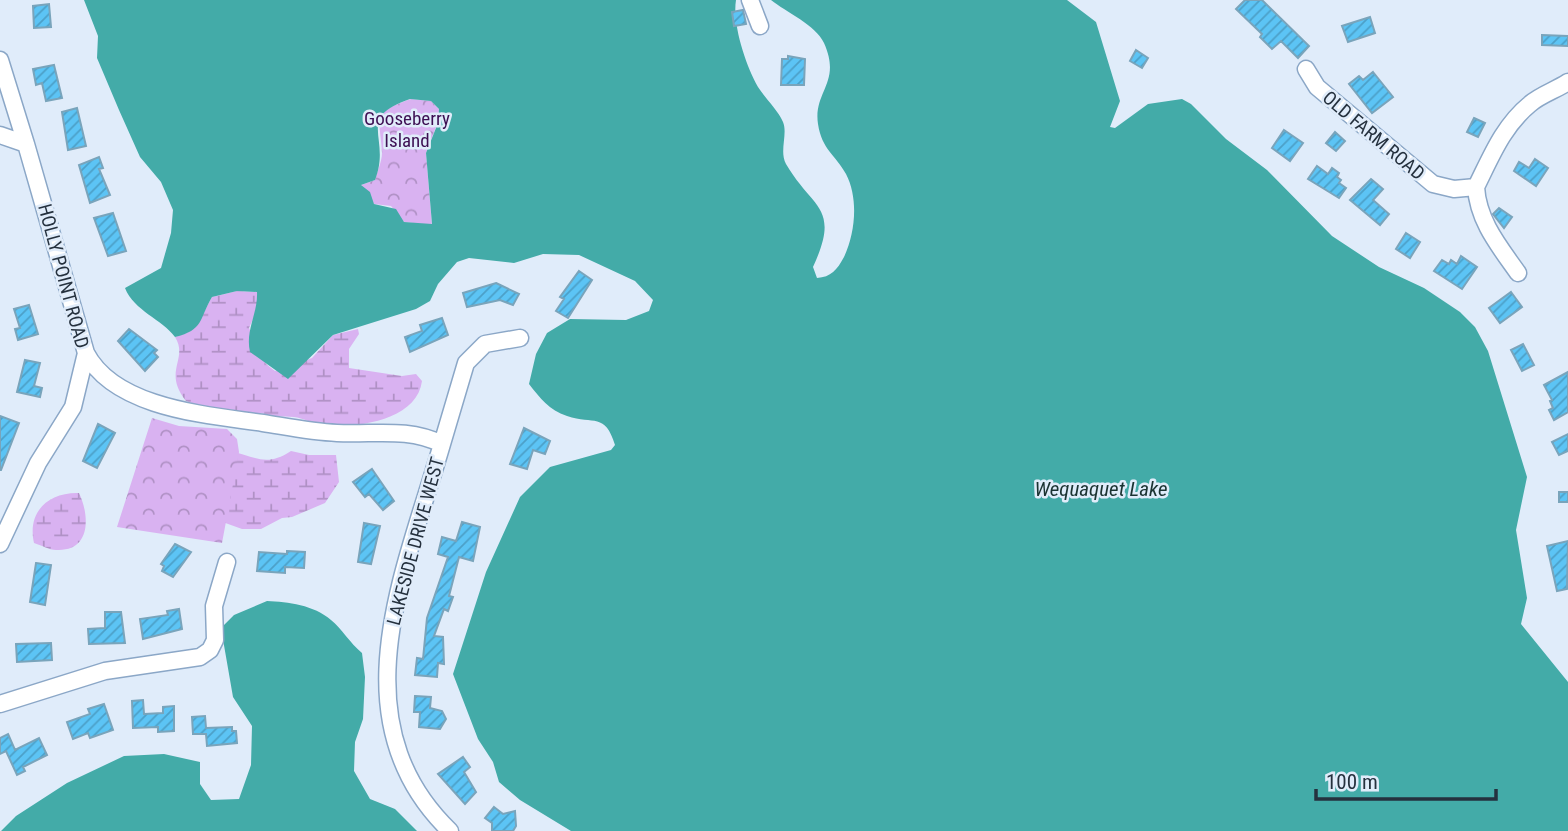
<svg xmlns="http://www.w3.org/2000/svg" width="1568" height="831" font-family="'Roboto Condensed',sans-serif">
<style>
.wetland{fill:url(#wetland-marsh)}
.park{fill:url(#park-crowns)}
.water{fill:#43aba8;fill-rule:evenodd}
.building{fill:url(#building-hatch);stroke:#79a4bb;stroke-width:2}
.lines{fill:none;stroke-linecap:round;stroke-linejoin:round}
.minor-casing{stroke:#8ba7c7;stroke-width:19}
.minor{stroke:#fff;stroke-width:16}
.labels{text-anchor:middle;stroke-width:5;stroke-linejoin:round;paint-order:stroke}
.park-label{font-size:19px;fill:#3d0f53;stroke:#e0ecfa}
.street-label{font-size:19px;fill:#25313e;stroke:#e0ecfa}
.water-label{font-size:21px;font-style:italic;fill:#1b3332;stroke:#e0ecfa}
</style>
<defs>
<pattern id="wetland-marsh" width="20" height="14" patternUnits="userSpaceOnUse" patternTransform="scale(1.75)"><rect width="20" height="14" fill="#d9b2f1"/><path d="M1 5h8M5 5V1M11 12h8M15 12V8" fill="none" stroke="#b091c5"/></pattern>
<pattern id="park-crowns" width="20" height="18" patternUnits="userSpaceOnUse" patternTransform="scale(1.75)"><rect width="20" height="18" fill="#d9b2f1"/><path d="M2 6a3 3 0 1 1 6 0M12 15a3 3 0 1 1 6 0" fill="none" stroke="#b091c5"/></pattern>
<pattern id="building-hatch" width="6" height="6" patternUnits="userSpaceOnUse" patternTransform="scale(1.75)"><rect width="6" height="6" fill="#5cc4f5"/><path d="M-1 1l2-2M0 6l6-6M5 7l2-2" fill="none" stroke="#4ca0c8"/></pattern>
</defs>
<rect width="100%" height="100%" fill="#e0ecfa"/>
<!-- wetland -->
<path class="wetland" d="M237,291L258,292L257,310L249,328L266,364L275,371L312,358L333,335L358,329L359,334L349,349V368L402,376L416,374L422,381C417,421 354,429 321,425C312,423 303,418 294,417C282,416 273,417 261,413C246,422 203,407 186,401C162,371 189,359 175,337C201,330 200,317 212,297Z
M229,451C256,456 265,468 291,451L309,455H336L339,482L325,503L292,517L282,518L261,529H242L192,511Z
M79,493C90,516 91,552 56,550C49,550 41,545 34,543C27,512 48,492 79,493Z"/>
<!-- park -->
<path class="park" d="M411,99L431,101L439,109L438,122L426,153L432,225L404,222L391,206L374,204L361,185L375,180C377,172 382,161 382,153C380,117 370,113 411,99Z
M152,418L179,426L227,429L237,439L239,452L222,543L117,527Z"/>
<!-- water -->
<path class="water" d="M84,0H736C732,24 746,66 758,87C765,98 778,110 783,122C788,134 779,151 786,164C813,210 841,206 813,267L817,278C831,277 837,270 844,257C855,234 859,199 846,174C835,154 822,150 818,124C813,91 842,83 824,43C816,25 786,12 771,0H1067L1096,22L1120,101L1110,127L1115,128L1148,104L1182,99L1191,104L1226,139L1267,170L1332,236L1379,267L1424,288L1460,312L1475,327L1488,351L1527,477L1516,530L1527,598L1521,624L1568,682V831H571L520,800L499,782L493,762L478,739L453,674L486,572L520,497L550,467L611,450L615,445C605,412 594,425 567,416C549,410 540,398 529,384L536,354L547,333L570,319L626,320L649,311L653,300L635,281L579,255L543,254L514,263L469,258L457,262L438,284L430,301L416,309L333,335L288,379L250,352C245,330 258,314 257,292L237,291L212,297C199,319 204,330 175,337C162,319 134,311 125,288L161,268L171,233L173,210L161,182L140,157L119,110L97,58L98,36ZM410,99L431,101L439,109L438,123L426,153L432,224L404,222L396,209L374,204L370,192L361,185L375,180C392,137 354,118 410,99Z
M267,601C288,602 314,605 331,620C342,629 350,643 362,653L365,677L363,719L355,742L354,771L370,799L395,809L417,831H1L16,816L67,783L124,756L164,754L200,762V784L211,800L239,799L251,765L252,726L233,697L221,628L234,615Z"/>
<!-- building -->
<path class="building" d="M1245,0H1262L1309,46L1298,58L1281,41L1272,49L1260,37L1262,34L1236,9Z
M49,4L51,27L34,28L33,6Z
M743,10L746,24L734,26L732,12Z
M1370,17L1375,33L1348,42L1342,26Z
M1542,35L1568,36V46L1542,45Z
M1136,50L1148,58L1142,68L1130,61Z
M788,56L805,59L804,85H781L782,59H788Z
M54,65L62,98L46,101L42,83L36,85L33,69Z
M1373,72L1393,97L1372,113L1349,84L1359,76L1363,80Z
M77,108L86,146L68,150L62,112Z
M1474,118L1485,123L1478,137L1467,132Z
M1284,130L1303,143L1290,161L1272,148Z
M1335,132L1345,141L1336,151L1326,143Z
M99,157L103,168L99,169L110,195L90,203L79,165Z
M1535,159L1548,168L1536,186L1514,171L1519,162L1529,168Z
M1317,166L1328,174L1332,168L1339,173L1337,177L1341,180L1339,183L1346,188L1339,198L1308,179Z
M1371,179L1383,189L1373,200L1389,214L1380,225L1350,200Z
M1499,208L1512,217L1504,228L1493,214Z
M113,213L126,251L108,256L94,218Z
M1406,233L1420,242L1410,258L1396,249Z
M1461,256L1477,267L1462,289L1434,271L1442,260L1449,264L1451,260L1457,264Z
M579,271L592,280L568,318L556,311L564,299L560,297Z
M496,283L519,294L513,305L500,300L467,307L463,293Z
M1511,292L1522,307L1500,323L1489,308Z
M29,305L38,334L18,340L15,329L20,328L14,309Z
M442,318L448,335L410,352L405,337L422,331L420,325Z
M129,329L157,350L154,353L158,357L145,371L118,341Z
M1523,344L1534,365L1522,371L1511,350Z
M25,360L40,363L34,386L42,388L40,397L17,392Z
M1568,372V412L1554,420L1549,410L1553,408L1550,401L1552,400L1544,385Z
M0,416L19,423L1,470H0Z
M98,424L115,433L97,468L83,461Z
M524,428L550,441L545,454L533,450L527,469L510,464Z
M1568,434V451L1559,455L1552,442Z
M372,469L394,501L383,510L369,494L365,497L353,482Z
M1559,492H1568V502H1559Z
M462,522L480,527L473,561L459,557L449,596L453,597L448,611L444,609L434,636L443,637L444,664L438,663L437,677L415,675L417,658L423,659L427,618L448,557L438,554L442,537L456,541Z
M364,523L380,526L371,564L358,562Z
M1568,541L1567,589L1557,591L1547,546Z
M175,544L191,552L173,577L162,571L164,566L161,564Z
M287,551L305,552L304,568L285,567V573L257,571L259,552L287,554Z
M36,563L51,565L45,605L30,602Z
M179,609L182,629L143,639L140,619L168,615L167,611Z
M105,612H121L125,643L89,644L88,629L105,628Z
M51,643L52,660L17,662L16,644Z
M415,696L431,697L430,708L442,711L446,719L440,729L419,727L420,712H414Z
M143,700L144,714L163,713V707L174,706V731L158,732V727L133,728L132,701Z
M104,704L113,730L90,738L88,733L73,739L67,722L90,714L88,709Z
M205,716L206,728L232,727V731H236L237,743L207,746L206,734H193L192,717Z
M8,734L15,750L39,738L47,755L23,767L25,771L17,775L6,751L0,754V738Z
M463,757L470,767L464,772L476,792L465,804L438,774Z
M494,807L503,814L515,811L516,826L513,831H492V823L485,818Z"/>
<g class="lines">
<!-- minor casing -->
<g class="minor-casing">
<path id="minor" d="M750,0L760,26
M0,60L26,144
M1306,69L1317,87L1433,184L1454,189L1476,187C1491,157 1503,126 1530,104C1540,95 1556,90 1568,82
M0,135L26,144L86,353L73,407L38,463L0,544
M1476,187C1478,221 1499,246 1518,273
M86,353C115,409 209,415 263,423C288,427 312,432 337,433C374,435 407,427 442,444C405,571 336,721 450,831
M442,444L466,363L485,344L520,338
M0,704L105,671L200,657L210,650L215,640L214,606L227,562"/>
</g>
<!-- minor -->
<use href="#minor" class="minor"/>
</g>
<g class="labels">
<!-- park labels -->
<g class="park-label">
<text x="407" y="125">Gooseberry<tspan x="407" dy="22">Island</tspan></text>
</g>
<!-- street labels -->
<g class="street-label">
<text transform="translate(1374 135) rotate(40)" y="7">OLD FARM ROAD</text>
<text transform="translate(64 276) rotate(75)" y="7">HOLLY POINT ROAD</text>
<text transform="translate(415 541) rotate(-75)" y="7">LAKESIDE DRIVE WEST</text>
</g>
<!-- water labels -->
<g class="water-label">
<text x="1101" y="496">Wequaquet Lake</text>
</g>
</g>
<!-- scale -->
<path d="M1316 789v10h180v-10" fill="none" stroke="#25313e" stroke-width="3.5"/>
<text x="1326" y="789" font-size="21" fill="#25313e" stroke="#e0ecfa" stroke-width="5" paint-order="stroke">100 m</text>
</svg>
